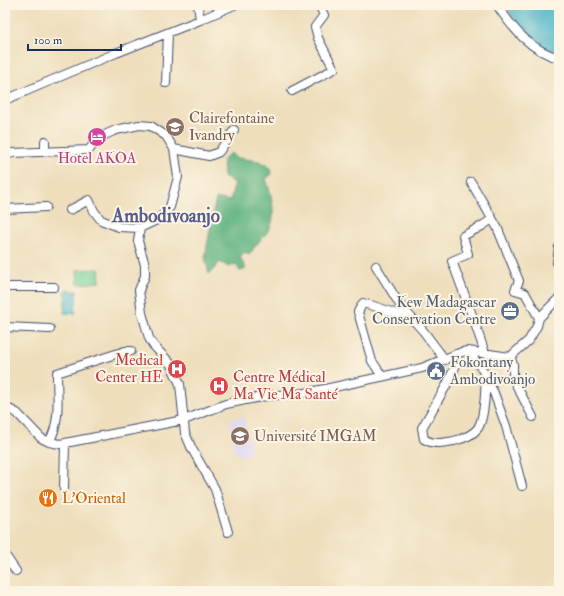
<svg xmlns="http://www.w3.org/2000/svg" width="564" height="596" font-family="'IM FELL Double Pica',serif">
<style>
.built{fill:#dbd6f7}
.green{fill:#77d198;stroke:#49807b}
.forest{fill:#61b380;stroke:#3e716f}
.water{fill:#4bb6c8;stroke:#337293}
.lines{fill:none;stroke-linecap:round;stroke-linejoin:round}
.minor-casing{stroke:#3b496c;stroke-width:10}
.minor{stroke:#fff;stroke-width:8}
.labels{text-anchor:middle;stroke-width:4;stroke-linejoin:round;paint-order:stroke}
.education-label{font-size:15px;fill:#785e54;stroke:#fcf5e5;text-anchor:start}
.hotel-label{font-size:15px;fill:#b23c85;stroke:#fcf5e5}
.service-label{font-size:15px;fill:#4e5e75;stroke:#fcf5e5;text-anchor:end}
.health-label{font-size:15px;fill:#be3a42;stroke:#fcf5e5;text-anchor:end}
.food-label{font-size:15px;fill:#c56008;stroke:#fcf5e5;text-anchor:start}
.district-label{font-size:19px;font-weight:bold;fill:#575d8b;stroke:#fcf5e5}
</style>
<rect width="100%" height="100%" fill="#fcf5e5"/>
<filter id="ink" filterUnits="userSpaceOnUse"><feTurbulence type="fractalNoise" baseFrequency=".025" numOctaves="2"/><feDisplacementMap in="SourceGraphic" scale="8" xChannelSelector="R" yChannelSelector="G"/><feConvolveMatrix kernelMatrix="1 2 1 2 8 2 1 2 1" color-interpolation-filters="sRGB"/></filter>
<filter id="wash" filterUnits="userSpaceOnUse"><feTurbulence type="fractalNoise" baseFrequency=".012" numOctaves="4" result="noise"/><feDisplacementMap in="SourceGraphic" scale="16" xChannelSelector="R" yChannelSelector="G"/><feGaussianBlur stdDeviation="0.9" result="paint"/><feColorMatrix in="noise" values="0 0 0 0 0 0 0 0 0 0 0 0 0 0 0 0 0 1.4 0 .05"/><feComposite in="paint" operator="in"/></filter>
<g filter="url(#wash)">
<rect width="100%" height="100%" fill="#eedebc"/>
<!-- built -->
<path class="built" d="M244,417L251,454L239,456L238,453H235L230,420Z"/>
<!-- green -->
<path class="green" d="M99,269L100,282L78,284L77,270Z"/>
<!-- forest -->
<path class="forest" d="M231,153L237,158L259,161L271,168L272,174L266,179C271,193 278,218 268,231C262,239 255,245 250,254L244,252L240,257L246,269L240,271L236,264L229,267L220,262L209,274L205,257L216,198L230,201L235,183L224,177L223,160Z"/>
<!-- water -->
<path class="water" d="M504,5H559V53L540,46L523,31Z
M66,290L77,291L75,314L64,313Z"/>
</g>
<g filter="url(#ink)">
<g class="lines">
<!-- minor casing -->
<g class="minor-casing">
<path id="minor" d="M198,5L200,20
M497,5C512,28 531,51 559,58
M166,83L168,33
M292,91L334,69L318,38L315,27L324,15L319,5
M5,100L116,53L200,20L234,5
M174,149L209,156L219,152L234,130
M45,152V141
M5,155L13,153L89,150L98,138L116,130L139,125L151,126L166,136L174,149L178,177L170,207L159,219L140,228L119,227L101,220L94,211L89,200L70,210
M471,182L497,227L519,281L515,290L525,293L539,318
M5,209L46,207
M140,228L138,241L145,265V276L139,290L142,313L149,338L153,345L170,363L180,384L185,433L192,449L215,489L228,532
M559,247L557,263H559
M376,266L400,305L424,332L445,360
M5,287H54
M5,327L50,329
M485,353L472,315L452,261L468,254L463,236L482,226L492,219
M456,354V365L446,386L422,428L424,439C433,445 443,443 454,441C462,439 473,435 478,428C484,419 488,380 483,371C479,364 472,357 468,351
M510,357L513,364V379L533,417
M382,376L372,361L358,312L363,303C380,307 396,314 412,320
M485,376L494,393L506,426L522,486
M5,407L17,413L41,438L49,442L60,444L184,420L226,404L266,396L305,393L325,389L422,368L462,352L468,351L510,357L529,340L537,326L539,318L559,298
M49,442C61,422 57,396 57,373L125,351H131
M64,489L65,443
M5,555L16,571"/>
</g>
<!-- minor -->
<use href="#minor" class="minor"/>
</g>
</g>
<!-- icons -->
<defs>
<g id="school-disc" transform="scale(1)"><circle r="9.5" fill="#8d6e63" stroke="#fcf5e5"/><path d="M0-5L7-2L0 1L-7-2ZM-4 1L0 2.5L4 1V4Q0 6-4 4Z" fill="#fff"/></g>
<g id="hotel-disc" transform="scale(1)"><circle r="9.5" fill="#d1479c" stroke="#fcf5e5"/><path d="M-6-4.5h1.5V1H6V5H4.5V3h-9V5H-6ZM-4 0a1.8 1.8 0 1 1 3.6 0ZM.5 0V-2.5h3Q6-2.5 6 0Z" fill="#fff"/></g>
<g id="office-disc" transform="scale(1)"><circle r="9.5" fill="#5c6f8a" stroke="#fcf5e5"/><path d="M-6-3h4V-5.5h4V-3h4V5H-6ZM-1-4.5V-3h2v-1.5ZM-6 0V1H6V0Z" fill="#fff"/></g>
<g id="hospital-disc" transform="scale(1)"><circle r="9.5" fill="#e0444e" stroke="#fcf5e5"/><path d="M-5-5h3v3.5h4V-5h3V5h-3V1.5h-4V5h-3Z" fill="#fff"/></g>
<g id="civic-disc" transform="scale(1)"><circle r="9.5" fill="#5c6f8a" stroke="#fcf5e5"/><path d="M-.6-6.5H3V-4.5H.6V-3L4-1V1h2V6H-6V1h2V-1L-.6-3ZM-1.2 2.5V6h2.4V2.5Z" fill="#fff"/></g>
<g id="university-disc" transform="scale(1)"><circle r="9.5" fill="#8d6e63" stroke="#fcf5e5"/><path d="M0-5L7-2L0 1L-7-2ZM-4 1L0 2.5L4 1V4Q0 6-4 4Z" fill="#fff"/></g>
<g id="restaurant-disc" transform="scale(1)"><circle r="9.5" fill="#e8710a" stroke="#fcf5e5"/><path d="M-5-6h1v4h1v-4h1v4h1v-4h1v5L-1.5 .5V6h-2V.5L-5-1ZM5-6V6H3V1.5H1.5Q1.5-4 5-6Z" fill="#fff"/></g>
</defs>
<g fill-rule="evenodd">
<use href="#school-disc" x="175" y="127"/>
<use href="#hotel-disc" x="97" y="137"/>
<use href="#office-disc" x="510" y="311"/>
<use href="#hospital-disc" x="177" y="369"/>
<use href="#civic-disc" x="436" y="371"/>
<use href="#hospital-disc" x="219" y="386"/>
<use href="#university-disc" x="240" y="436"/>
<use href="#restaurant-disc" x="48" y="498"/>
</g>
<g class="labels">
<!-- education labels -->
<g class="education-label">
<text x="189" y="123">Clairefontaine<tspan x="189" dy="17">Ivandry</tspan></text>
<text x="254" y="441">Université IMGAM</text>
</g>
<!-- hotel labels -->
<g class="hotel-label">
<text x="97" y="163">Hotel AKOA</text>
</g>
<!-- service labels -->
<g class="service-label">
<text x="496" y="307">Kew Madagascar<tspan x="496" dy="17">Conservation Centre</tspan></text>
<text x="450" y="367" text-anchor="start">Fokontany<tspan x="450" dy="17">Ambodivoanjo</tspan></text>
</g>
<!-- health labels -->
<g class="health-label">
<text x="163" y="365">Medical<tspan x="163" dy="17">Center HE</tspan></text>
<text x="233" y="382" text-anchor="start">Centre Médical<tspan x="233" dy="17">Ma Vie Ma Santé</tspan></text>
</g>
<!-- food labels -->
<g class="food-label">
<text x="62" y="503">L'Oriental</text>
</g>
<!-- district labels -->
<g class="district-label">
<text x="166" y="222">Ambodivoanjo</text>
</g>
</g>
<!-- margin -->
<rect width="564" height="596" fill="none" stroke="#fcf5e5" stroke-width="20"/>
<!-- scale -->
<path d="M28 44v6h93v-6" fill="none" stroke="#1b2f5e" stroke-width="2"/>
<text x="34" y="44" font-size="12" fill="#1b2f5e" stroke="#fcf5e5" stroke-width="3" paint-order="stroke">100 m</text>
</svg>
